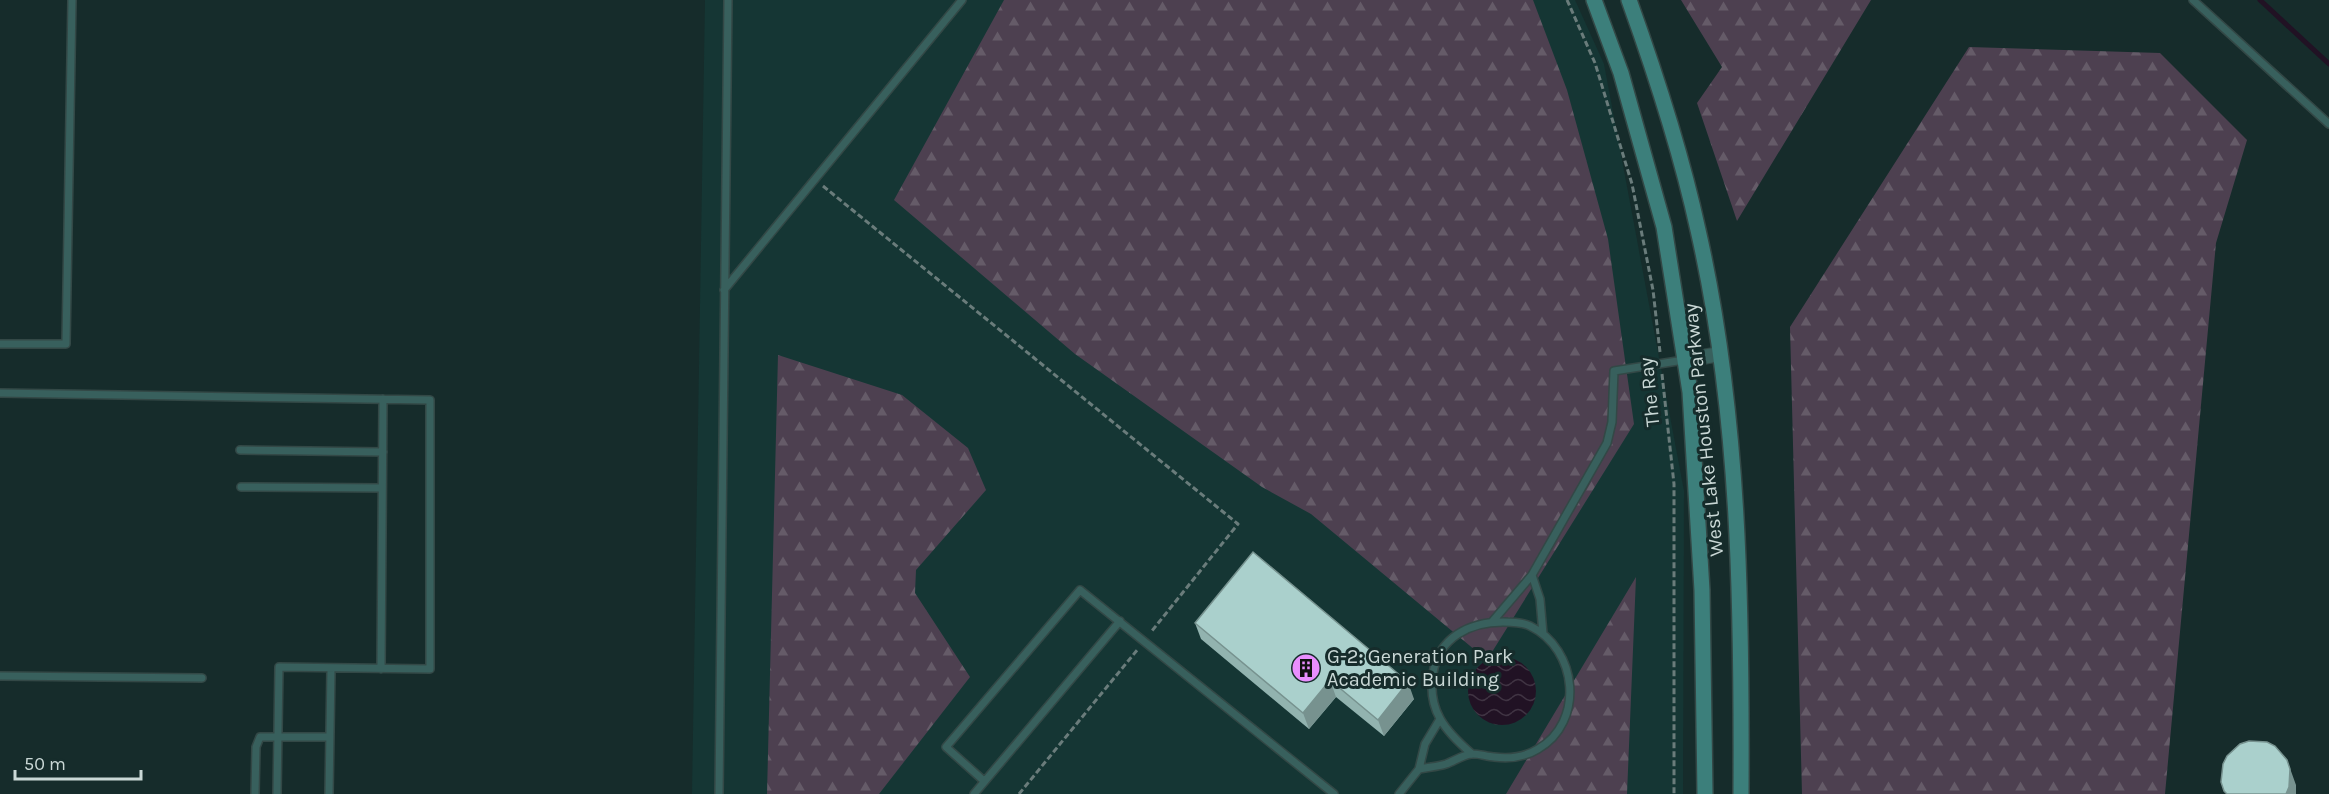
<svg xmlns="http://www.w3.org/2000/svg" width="2329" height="794" font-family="Karla,sans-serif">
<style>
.built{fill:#153634}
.forest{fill:url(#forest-firs)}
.water{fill:url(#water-waves)}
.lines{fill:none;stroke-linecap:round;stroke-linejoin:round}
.stream{stroke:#211224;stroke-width:5}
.service-casing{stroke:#334846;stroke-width:10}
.minor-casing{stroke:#334846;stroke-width:16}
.secondary-casing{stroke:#334846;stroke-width:18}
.path{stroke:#6a7c7b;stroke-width:3;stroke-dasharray:6 3;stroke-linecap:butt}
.service{stroke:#38605d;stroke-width:7}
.minor{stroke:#38605d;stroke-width:14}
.secondary{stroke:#3c7f7b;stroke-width:15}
.wall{fill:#92b3af}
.shaded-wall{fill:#77928f}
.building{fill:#aad0cc;stroke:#77928f;stroke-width:1.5}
.labels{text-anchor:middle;stroke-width:6;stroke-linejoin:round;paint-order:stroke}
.street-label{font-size:20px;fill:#cad8d6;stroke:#162c2b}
.poi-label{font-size:20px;fill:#cad8d6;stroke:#162c2b;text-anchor:start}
</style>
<defs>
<pattern id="forest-firs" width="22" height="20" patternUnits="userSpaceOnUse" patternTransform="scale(1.5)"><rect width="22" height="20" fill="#4d4050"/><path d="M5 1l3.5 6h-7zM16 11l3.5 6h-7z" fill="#655b68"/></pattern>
<pattern id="water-waves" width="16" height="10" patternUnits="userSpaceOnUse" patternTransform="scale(1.5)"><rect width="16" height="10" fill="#211224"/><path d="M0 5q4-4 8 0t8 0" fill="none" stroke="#403443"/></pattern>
</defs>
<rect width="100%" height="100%" fill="#162c2b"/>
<!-- built -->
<path class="built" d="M705,0H1575L1604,64L1684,491L1683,794H692Z"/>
<!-- forest -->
<path class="forest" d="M1004,0H1533L1567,90L1608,239L1634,424L1487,660L1311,514L1262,487L1075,354L894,200Z
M1681,0H1871L1737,221L1697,103L1722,67Z
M1969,47L2160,53L2247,140L2216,243L2165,794H1802L1790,327Z
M778,355L902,395L968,448L986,490L916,570L915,593L970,677L879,794H767Z
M1636,577L1627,794H1506Z"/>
<!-- water -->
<path class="water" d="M1468 691a34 34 0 1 1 68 0a34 34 0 1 1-68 0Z"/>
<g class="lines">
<!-- stream -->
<path class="stream" d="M2260,0L2329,64"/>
<!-- service casing -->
<g class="service-casing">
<path id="service" d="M2193,0L2329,124
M724,290L962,0
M0,344H66L72,0
M0,393L430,400V669L279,667L277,794
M240,450L383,452
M241,487L382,488
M1532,575L1540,599L1543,634
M1492,622L1532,575L1607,443L1612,422L1614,371L1684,360
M381,669L383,399
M0,676L202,678
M1419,769C1428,767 1437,767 1446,764C1454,761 1463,755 1471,754C1478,753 1487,757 1494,757C1509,759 1525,757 1538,749C1585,722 1578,649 1530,626C1522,622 1512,622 1503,622C1470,622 1439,637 1433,673C1427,710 1445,731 1472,754
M984,781L946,747L1080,590L1334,794
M255,794L256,747L260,737H330
M329,794L331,669
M719,794L728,0
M974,794L1120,621
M1399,794L1419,769L1425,744L1440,719"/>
</g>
<!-- minor casing -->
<g class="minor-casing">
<path id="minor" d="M1685,360L1720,354"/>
</g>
<!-- secondary casing -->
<g class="secondary-casing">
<path id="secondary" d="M1594,0L1621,73L1664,227L1690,392L1702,590L1705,794
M1629,0C1656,75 1681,152 1698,230C1740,414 1742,606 1741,794"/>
</g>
<!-- path -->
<path class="path" d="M1567,0L1595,63L1632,184L1653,290L1660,352
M823,186L1238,524L1151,632
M1662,374L1674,484V794
M1019,794L1138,649"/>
<!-- service -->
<use href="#service" class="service"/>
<!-- minor -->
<use href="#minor" class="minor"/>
<!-- secondary -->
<use href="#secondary" class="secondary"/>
</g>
<!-- wall -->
<path class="wall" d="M1195,623L1414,699L1384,736L1336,697L1309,729L1201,639Z"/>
<!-- shaded-wall -->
<path class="shaded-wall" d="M1330,680L1336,697L1309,729L1303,713Z
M1408,682L1414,699L1384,736L1378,720Z
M2287,760L2296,785V794H2286Z"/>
<!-- building -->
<path class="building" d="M1253,552L1408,682L1378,720L1330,680L1303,713L1195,623Z
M2249,741L2267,742L2275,746L2287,760L2290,769L2289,787L2286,794H2227L2224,791L2221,782L2223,764L2227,756L2240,744Z"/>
<!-- icons -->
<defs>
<g id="building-disc" transform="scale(1.5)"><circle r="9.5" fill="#e98efe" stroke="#162c2b"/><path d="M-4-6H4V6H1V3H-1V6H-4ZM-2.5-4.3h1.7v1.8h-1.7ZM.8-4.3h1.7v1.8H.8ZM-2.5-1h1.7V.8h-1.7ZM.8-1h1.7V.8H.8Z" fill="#111"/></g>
</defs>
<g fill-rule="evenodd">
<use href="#building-disc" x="1306" y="668"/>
</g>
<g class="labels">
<!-- street labels -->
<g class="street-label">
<text transform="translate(1649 392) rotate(-96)" y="7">The Ray</text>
<text transform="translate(1703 430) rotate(-96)" y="7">West Lake Houston Parkway</text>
</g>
<!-- poi labels -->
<g class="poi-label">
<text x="1327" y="663">G-2: Generation Park<tspan x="1327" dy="23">Academic Building</tspan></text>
</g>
</g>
<!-- scale -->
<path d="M15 770v9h126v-9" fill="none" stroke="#cad8d6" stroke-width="3"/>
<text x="24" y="770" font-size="18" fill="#cad8d6" stroke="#162c2b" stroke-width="4.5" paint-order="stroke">50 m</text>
</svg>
